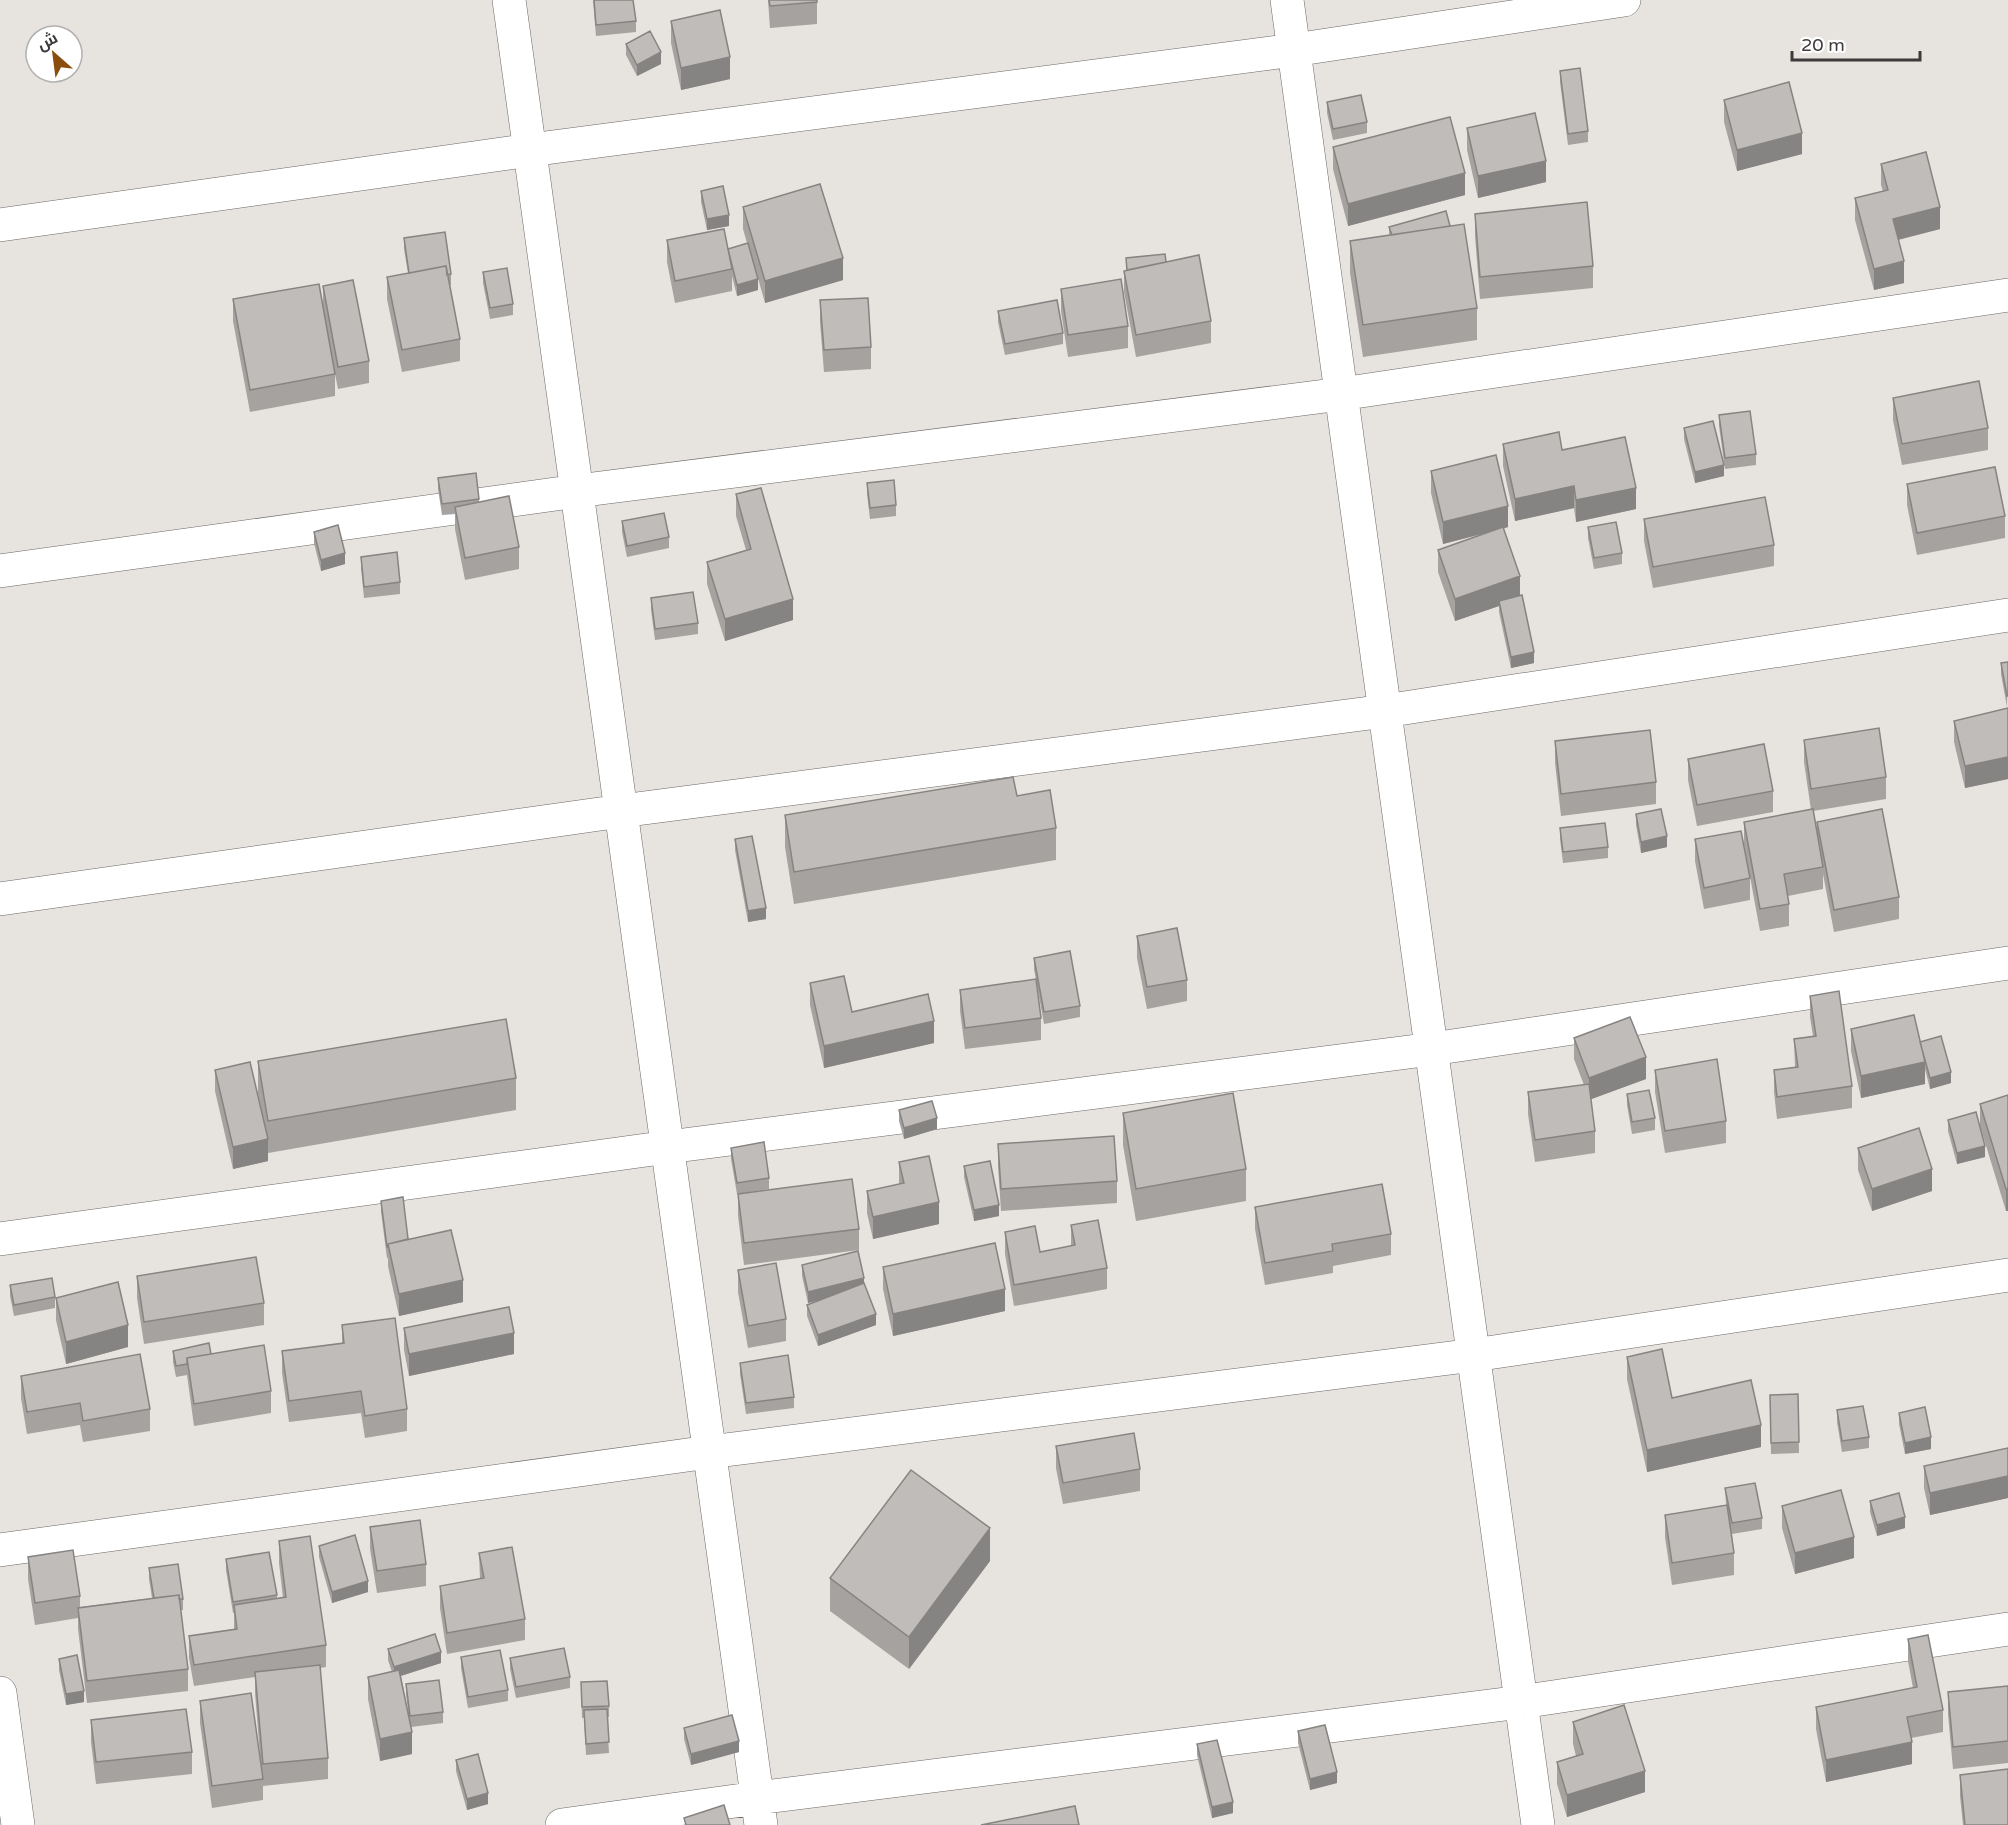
<svg xmlns="http://www.w3.org/2000/svg" width="2008" height="1825" font-family="'Varela Round',Cairo,sans-serif">
<style>
.lines{fill:none;stroke-linecap:round;stroke-linejoin:round}
.minor-casing{stroke:#6c6866;stroke-width:34}
.minor{stroke:#fff;stroke-width:33}
.wall{fill:#a5a29f}
.shaded-wall{fill:#868482}
.building{fill:#c0bcb9;stroke:#868482;stroke-width:1.5}
</style>
<rect width="100%" height="100%" fill="#e7e3df"/>
<g class="lines">
<!-- minor casing -->
<g class="minor-casing">
<path id="minor" d="M509,0L761,1825
M1287,0L1538,1825
M0,225L530,150L1294,50L1624,0
M0,571L577,491L1341,394L2008,295
M0,899L621,811L1385,711L2008,615
M0,1239L668,1147L1432,1049L2008,963
M0,1550L709,1452L1474,1355L2008,1275
M0,1693L18,1825
M562,1825L757,1798L1521,1702L2008,1629"/>
</g>
<!-- minor -->
<use href="#minor" class="minor"/>
</g>
<!-- wall -->
<path class="wall" d="M593,0H633L636,21V32L596,36Z
M768,0H817V24L770,28Z
M671,21L730,79L681,90L671,43Z
M626,44L661,64L637,76L626,55Z
M1560,71L1588,131V142L1568,145L1560,82Z
M1724,100L1802,154L1737,171L1724,122Z
M1327,102L1367,122V133L1333,140L1327,113Z
M1467,128L1546,182L1478,198L1467,150Z
M1333,147L1465,195L1348,226L1333,169Z
M1881,164L1940,229L1898,240L1904,283L1874,290L1855,220V198L1883,191L1881,185Z
M701,191L729,226L707,230L701,202Z
M743,207L843,280L765,303L754,264L758,290L737,296L732,276V291L675,303L667,262V240L728,249L747,243L743,229Z
M1475,214L1593,266V288L1480,299L1475,236Z
M1389,227L1477,308V340L1363,357L1350,273V241L1389,235Z
M404,238L451,274V285H450L460,339V361L402,372L387,299V277L408,273L404,249Z
M1126,258L1166,262L1211,321V343L1136,357L1124,292V271L1126,270Z
M483,272L513,304V315L490,319L483,283Z
M323,286L369,361V383L338,389L335,374V396L250,412L233,321V299L323,303Z
M1061,289L1128,326V348L1068,357L1061,311Z
M820,300L871,347V369L824,372L820,322Z
M998,311L1063,333V344L1005,355L998,322Z
M1893,398L1988,428V450L1902,465L1893,420Z
M1719,415L1756,454V465L1725,469L1719,426Z
M1684,428L1724,476L1695,483L1684,439Z
M1503,444L1562,450L1636,509L1576,522L1574,508L1515,521L1503,466Z
M1431,471L1508,527L1503,529L1520,596L1534,663L1511,668L1499,612V606L1455,621L1438,572V550L1486,533L1443,544L1431,493Z
M438,478L479,499V502L519,547V569L465,580L455,529V514L442,515L438,489Z
M867,483L896,505V516L870,519L867,494Z
M1907,484L2005,516V538L1917,555L1907,505Z
M736,494L793,620L725,641L707,584V562L746,550L736,516Z
M1644,519L1774,545V566L1653,588L1644,541Z
M622,521L669,537V548L627,557L622,532Z
M1588,527L1622,553V564L1594,569L1588,538Z
M314,532L345,564L321,571L314,543Z
M361,557L400,582V594L364,598L361,568Z
M651,598L698,623V634L655,640L651,610Z
M2008,662L2007,707L2001,674V663Z
M2008,708V779L1965,788L1954,742V721Z
M1804,740L1886,777V799L1813,811L1817,834V822L1899,897V919L1834,932L1823,874V889L1788,896L1789,904V926L1760,931L1744,844V822L1811,810L1804,762Z
M1555,741L1656,782V804L1561,816L1555,763Z
M1688,759L1773,791V812L1697,826L1688,780Z
M1017,796L1056,828V860L794,904L785,847V815Z
M1636,814L1667,847L1641,853L1636,825Z
M1560,828L1608,847V858L1563,863L1560,839Z
M735,839L766,919L748,922L735,850Z
M1695,839L1750,878V900L1704,909L1695,861Z
M1137,936L1187,980V1001L1147,1009L1137,958Z
M1034,958L1080,1006V1017L1044,1024L1034,969Z
M810,983L852,1012L934,1043L824,1068L810,1005Z
M960,990L1041,1018V1040L965,1049L960,1011Z
M1810,996L1852,1086V1108L1777,1119L1774,1092V1070L1795,1067L1794,1039L1813,1036L1810,1017Z
M1851,1029L1920,1042L1951,1083L1930,1089L1925,1069V1084L1861,1098L1851,1051Z
M1574,1038L1646,1079L1591,1099L1595,1131V1153L1535,1162L1528,1114V1092L1584,1085L1574,1059Z
M258,1061L516,1078V1110L268,1153V1151V1161L233,1169L215,1091V1070L261,1108L258,1093Z
M1655,1070L1726,1121V1143L1665,1153L1655,1092Z
M1627,1094L1655,1118V1130L1632,1134L1627,1105Z
M2008,1095L2006,1211L1980,1126V1104Z
M899,1110L937,1129L904,1139L899,1121Z
M1123,1113L1246,1169V1201L1136,1221L1123,1145Z
M1948,1120L1985,1157L1957,1164L1948,1131Z
M998,1144L1117,1181V1203L1001,1211L998,1166Z
M731,1148L769,1178V1189L737,1194L731,1159Z
M1858,1148L1932,1191L1872,1211L1858,1170Z
M899,1162L939,1224L873,1239L867,1213V1191L899,1184Z
M964,1166L999,1216L974,1221L964,1177Z
M738,1194L859,1229V1250L744,1265L738,1216Z
M381,1201L408,1239L463,1302L399,1316L388,1266V1258H387L381,1212Z
M1255,1207L1391,1234V1255L1333,1266V1273L1265,1285L1255,1229Z
M1071,1225L1107,1268V1289L1014,1306L1005,1254V1232L1040,1252L1071,1246Z
M802,1265L864,1284L876,1325L818,1346L807,1316V1305L818,1300L808,1303L802,1276Z
M883,1267L1005,1311L893,1336L883,1289Z
M738,1270L786,1319V1341L748,1348L738,1292Z
M137,1276L264,1303V1325L144,1344L137,1298Z
M10,1285L55,1297V1308L14,1316L10,1296Z
M56,1298L128,1347L66,1364L56,1320Z
M342,1325L407,1409V1431L365,1438L361,1413L289,1422L282,1373V1351L342,1343Z
M404,1328L514,1354L409,1376L404,1350Z
M173,1351L211,1354L271,1391V1413L194,1426L187,1375L176,1377L173,1362Z
M1627,1357L1672,1398L1761,1447L1647,1472L1627,1379Z
M740,1363L794,1397V1408L746,1414L740,1374Z
M21,1376L150,1409V1431L83,1442L80,1425L27,1434L21,1398Z
M1798,1394L1799,1453L1771,1454L1770,1395Z
M1837,1410L1869,1437V1448L1842,1452L1837,1422Z
M1899,1413L1931,1449L1905,1454L1899,1424Z
M1056,1446L1140,1469V1491L1063,1504L1056,1468Z
M2008,1448V1498L1930,1515L1924,1488V1466Z
M1725,1488L1762,1518V1529L1732,1534L1734,1553V1575L1672,1585L1665,1537V1515L1726,1505Z
M1870,1501L1905,1528L1877,1536L1870,1512Z
M1782,1506L1854,1558L1795,1574L1782,1528Z
M370,1527L426,1564V1586L377,1593L370,1549Z
M279,1541L326,1645V1667L320,1668L328,1758V1779L263,1786V1800L212,1808L200,1723V1701L261,1767L255,1693V1677L194,1686L189,1658V1636L234,1629V1613H233L226,1570V1559L277,1595V1599L283,1598L279,1563Z
M319,1546L368,1592L332,1603L319,1557Z
M479,1553L525,1619V1640L447,1654L440,1608V1586L480,1579Z
M28,1557L80,1596V1607L152,1598L149,1579V1568L183,1599V1610H180L188,1669V1691L87,1703L78,1629V1618L35,1625L28,1579Z
M990,1561L909,1669L830,1611V1578Z
M1908,1639L1943,1710V1732L1911,1738L1912,1764L1826,1782L1816,1729V1707L1913,1688L1908,1661Z
M388,1649L441,1663L401,1676L409,1716L406,1695V1684L443,1712V1723L411,1727L412,1754L380,1761L368,1699V1677L392,1672L388,1660Z
M461,1657L508,1690V1701L468,1708L461,1668Z
M510,1658L570,1677V1688L516,1698L510,1669Z
M59,1659L84,1702L66,1705L59,1670Z
M581,1682L609,1706V1717H607L609,1753L586,1755L584,1718H582Z
M2008,1686V1763L1953,1769L1948,1714V1692Z
M91,1720L192,1752V1774L96,1784L91,1742Z
M1573,1722L1645,1792L1567,1817L1557,1784V1762L1576,1756L1573,1744Z
M684,1728L739,1752L691,1765L684,1739Z
M1298,1731L1337,1783L1310,1790L1298,1743Z
M1197,1744L1233,1813L1212,1818L1197,1755Z
M456,1760L488,1804L467,1810L456,1771Z
M1960,1775L2008,1825H1963L1960,1796Z"/>
<!-- shaded-wall -->
<path class="shaded-wall" d="M661,52V64L637,76V65Z
M730,57V79L681,90V68Z
M1802,133V154L1737,171V150Z
M1546,161V182L1478,198V176Z
M1465,173V195L1348,226V204Z
M1940,207V229L1893,241V219Z
M729,215V226L707,230V219Z
M843,258V280L765,303V281Z
M1904,261V283L1874,290V269Z
M758,279V290L737,296V285Z
M1724,465V476L1695,483V472Z
M1574,486V508L1515,521V499Z
M1636,488V509L1576,522V500Z
M1508,506V527L1443,544V522Z
M345,553V564L321,571V560Z
M1520,576V598L1499,601V606L1455,621V599Z
M793,599V620L725,641V619Z
M1534,652V663L1511,668V657Z
M2008,757V779L1965,788V766Z
M1667,836V847L1641,853V842Z
M766,908V919L748,922V911Z
M934,1021V1043L824,1068V1046Z
M1646,1057V1079L1589,1100V1078Z
M1925,1062V1084L1861,1098V1076Z
M1951,1072V1083L1930,1089V1078Z
M937,1118V1129L904,1139V1128Z
M268,1139V1161L233,1169V1147Z
M1985,1146V1157L1957,1164V1153Z
M1932,1169V1191L1872,1211V1189Z
M2006,1189H2008V1211H2006Z
M939,1202V1224L873,1239V1217Z
M999,1205V1216L974,1221V1210Z
M864,1278V1289L808,1303V1292Z
M463,1280V1302L399,1316V1294Z
M1005,1289V1311L893,1336V1314Z
M876,1314V1325L818,1346V1335Z
M128,1325V1347L66,1364V1342Z
M514,1333V1354L409,1376V1354Z
M1761,1425V1447L1647,1472V1450Z
M1931,1437V1449L1905,1454V1443Z
M2008,1476V1498L1930,1515V1493Z
M1905,1517V1528L1877,1536V1525Z
M990,1528V1561L909,1669V1637Z
M1854,1537V1558L1795,1574V1553Z
M368,1581V1592L332,1603V1592Z
M441,1652V1663L394,1678V1667Z
M84,1691V1702L66,1705V1694Z
M412,1732V1754L380,1761V1739Z
M739,1741V1752L691,1765V1754Z
M1912,1742V1764L1826,1782V1760Z
M1645,1771V1792L1567,1817V1795Z
M1337,1772V1783L1310,1790V1779Z
M488,1793V1804L467,1810V1799Z
M1233,1802V1813L1212,1818V1807Z"/>
<!-- building -->
<path class="building" d="M594,0H633L636,21L596,25Z
M769,0H817V2L770,6Z
M720,10L730,57L681,68L671,21Z
M650,31L661,52L637,65L626,44Z
M1580,68L1588,131L1568,134L1560,71Z
M1789,82L1802,133L1737,150L1724,100Z
M1361,95L1367,122L1333,129L1327,102Z
M1535,113L1546,161L1478,176L1467,128Z
M1450,117L1465,173L1348,204L1333,147Z
M1926,152L1940,207L1893,219L1904,261L1874,269L1855,198L1888,190L1881,164Z
M820,184L843,258L765,281L743,207Z
M723,186L729,215L707,219L701,191Z
M1587,202L1593,266L1480,277L1475,214Z
M1446,211L1450,226L1392,235L1389,227Z
M1464,224L1477,308L1363,325L1350,241Z
M724,229L732,269L675,281L667,240Z
M445,232L451,274L447,275L446,266L409,273L404,238Z
M748,243L758,279L737,285L728,249Z
M1165,254L1166,262L1127,270L1126,258Z
M1199,255L1211,321L1136,335L1124,271Z
M446,266L460,339L402,350L387,277Z
M507,268L513,304L490,308L483,272Z
M1121,279L1128,326L1068,335L1061,289Z
M353,280L369,361L338,367L323,286Z
M319,284L335,374L250,390L233,299Z
M868,298L871,347L824,350L820,300Z
M1057,300L1063,333L1005,344L998,311Z
M1979,381L1988,428L1902,444L1893,398Z
M1750,411L1756,454L1725,458L1719,415Z
M1713,421L1724,465L1695,472L1684,428Z
M1559,432L1562,450L1625,437L1636,488L1576,500L1574,486L1515,499L1503,444Z
M1496,455L1508,506L1443,522L1431,471Z
M1995,467L2005,516L1917,533L1907,484Z
M476,473L479,499L442,504L438,478Z
M894,480L896,505L870,508L867,483Z
M761,488L793,599L725,619L707,562L751,549L736,494Z
M509,496L519,547L465,558L455,507Z
M1765,497L1774,545L1653,567L1644,519Z
M664,513L669,537L627,546L622,521Z
M1616,522L1622,553L1594,558L1588,527Z
M338,525L345,553L321,560L314,532Z
M1503,527L1520,576L1455,599L1438,550Z
M397,552L400,582L364,587L361,557Z
M693,592L698,623L655,629L651,598Z
M1522,595L1534,652L1511,657L1499,601Z
M2008,662V696H2007L2001,663Z
M2008,708V757L1965,766L1954,721Z
M1879,728L1886,777L1811,789L1804,740Z
M1650,730L1656,782L1561,794L1555,741Z
M1764,744L1773,791L1697,805L1688,759Z
M1013,777L1017,796L1050,790L1056,828L794,872L785,815Z
M1661,809L1667,836L1641,842L1636,814Z
M1813,809L1823,867L1784,874L1789,904L1760,909L1744,822Z
M1882,809L1899,897L1834,910L1817,822Z
M1605,823L1608,847L1563,852L1560,828Z
M1741,831L1750,878L1704,888L1695,839Z
M752,836L766,908L748,911L735,839Z
M1177,928L1187,980L1147,987L1137,936Z
M1070,951L1080,1006L1044,1012L1034,958Z
M844,976L852,1012L928,994L934,1021L824,1046L810,983Z
M1036,979L1041,1018L965,1028L960,990Z
M1839,991L1852,1086L1777,1097L1774,1070L1798,1067L1794,1039L1816,1036L1810,996Z
M1914,1015L1925,1062L1861,1076L1851,1029Z
M1630,1017L1646,1057L1589,1078L1574,1038Z
M506,1019L516,1078L268,1121L258,1061Z
M1941,1036L1951,1072L1930,1078L1920,1042Z
M1717,1059L1726,1121L1665,1131L1655,1070Z
M250,1062L268,1139L233,1147L215,1070Z
M1589,1084L1595,1131L1535,1140L1528,1092Z
M1649,1090L1655,1118L1632,1122L1627,1094Z
M1233,1093L1246,1169L1136,1189L1123,1113Z
M2008,1095V1189H2006L1980,1104Z
M932,1101L937,1118L904,1128L899,1110Z
M1976,1112L1985,1146L1957,1153L1948,1120Z
M1919,1128L1932,1169L1872,1189L1858,1148Z
M1114,1136L1117,1181L1001,1189L998,1144Z
M764,1142L769,1178L737,1183L731,1148Z
M929,1156L939,1202L873,1217L867,1191L904,1183L899,1162Z
M990,1161L999,1205L974,1210L964,1166Z
M852,1179L859,1229L744,1243L738,1194Z
M1382,1184L1391,1234L1332,1244L1333,1251L1265,1263L1255,1207Z
M403,1197L408,1239L388,1244V1247H387L381,1201Z
M1098,1220L1107,1268L1014,1285L1005,1232L1035,1226L1040,1252L1075,1245L1071,1225Z
M451,1230L463,1280L399,1294L388,1244Z
M995,1243L1005,1289L893,1314L883,1267Z
M858,1251L864,1278L808,1292L802,1265Z
M256,1257L264,1303L144,1322L137,1276Z
M776,1263L786,1319L748,1326L738,1270Z
M52,1278L55,1297L14,1305L10,1285Z
M118,1282L128,1325L66,1342L56,1298Z
M864,1283L876,1314L818,1335L807,1305Z
M509,1307L514,1333L409,1354L404,1328Z
M395,1318L407,1409L365,1416L361,1391L289,1401L282,1351L344,1343L342,1325Z
M209,1343L211,1354L187,1358V1364L176,1366L173,1351Z
M264,1345L271,1391L194,1404L187,1358Z
M1662,1349L1672,1398L1751,1380L1761,1425L1647,1450L1627,1357Z
M140,1354L150,1409L83,1421L80,1403L27,1412L21,1376Z
M788,1355L794,1397L746,1403L740,1363Z
M1798,1394L1799,1442L1771,1443L1770,1395Z
M1863,1406L1869,1437L1842,1441L1837,1410Z
M1925,1407L1931,1437L1905,1443L1899,1413Z
M1134,1433L1140,1469L1063,1483L1056,1446Z
M2008,1448V1476L1930,1493L1924,1466Z
M911,1470L990,1528L909,1637L830,1578Z
M1755,1483L1762,1518L1732,1523L1725,1488Z
M1841,1490L1854,1537L1795,1553L1782,1506Z
M1899,1493L1905,1517L1877,1525L1870,1501Z
M1727,1505L1734,1553L1672,1563L1665,1515Z
M420,1520L426,1564L377,1571L370,1527Z
M355,1535L368,1581L332,1592L319,1546Z
M310,1536L326,1645L194,1665L189,1636L237,1629L234,1605L286,1597L279,1541Z
M512,1547L525,1619L447,1633L440,1586L484,1578L479,1553Z
M73,1550L80,1596L35,1603L28,1557Z
M269,1552L277,1595L233,1602L226,1559Z
M178,1564L183,1599H179V1595L154,1598L149,1568Z
M179,1595L188,1669L87,1681L78,1608Z
M435,1634L441,1652L394,1667L388,1649Z
M1928,1635L1943,1710L1907,1717L1912,1742L1826,1760L1816,1707L1917,1687L1908,1639Z
M564,1648L570,1677L516,1687L510,1658Z
M500,1650L508,1690L468,1697L461,1657Z
M77,1655L84,1691L66,1694L59,1659Z
M320,1665L328,1758L263,1764L255,1672Z
M399,1670L412,1732L380,1739L368,1677Z
M439,1680L443,1712L410,1716L406,1684Z
M607,1681L609,1706L582,1707L581,1682Z
M2008,1686V1741L1953,1747L1948,1692Z
M251,1693L263,1779L212,1786L200,1701Z
M1624,1705L1645,1771L1567,1795L1557,1762L1583,1754L1573,1722Z
M186,1709L192,1752L96,1762L91,1720Z
M607,1709L609,1742L586,1744L584,1710Z
M732,1715L739,1741L691,1754L684,1728Z
M1325,1725L1337,1772L1310,1779L1298,1731Z
M1217,1740L1233,1802L1212,1807L1197,1744Z
M478,1754L488,1793L467,1799L456,1760Z
M2008,1769V1825H1965L1960,1775Z
M724,1805L730,1825H686L684,1818Z
M1075,1806L1079,1825H981Z"/>
<!-- north arrow -->
<g transform="translate(54 54) rotate(332)"><circle r="28" fill="#ffffff" stroke="#b1b1b0" stroke-width="1.5"/>
<path d="M0-4.5L10 22L0 15L-10 22Z" fill="#8a4d0d"/>
<text y="-9" font-size="16" font-weight="bold" text-anchor="middle" fill="#3d3b3a">ش</text>
</g>
<!-- scale -->
<path d="M1792 51v9h128v-9" fill="none" stroke="#3d3b3a" stroke-width="3"/>
<text x="1801" y="51" font-size="18" fill="#3d3b3a" stroke="#ffffff" stroke-width="4.5" paint-order="stroke">20 m</text>
</svg>
